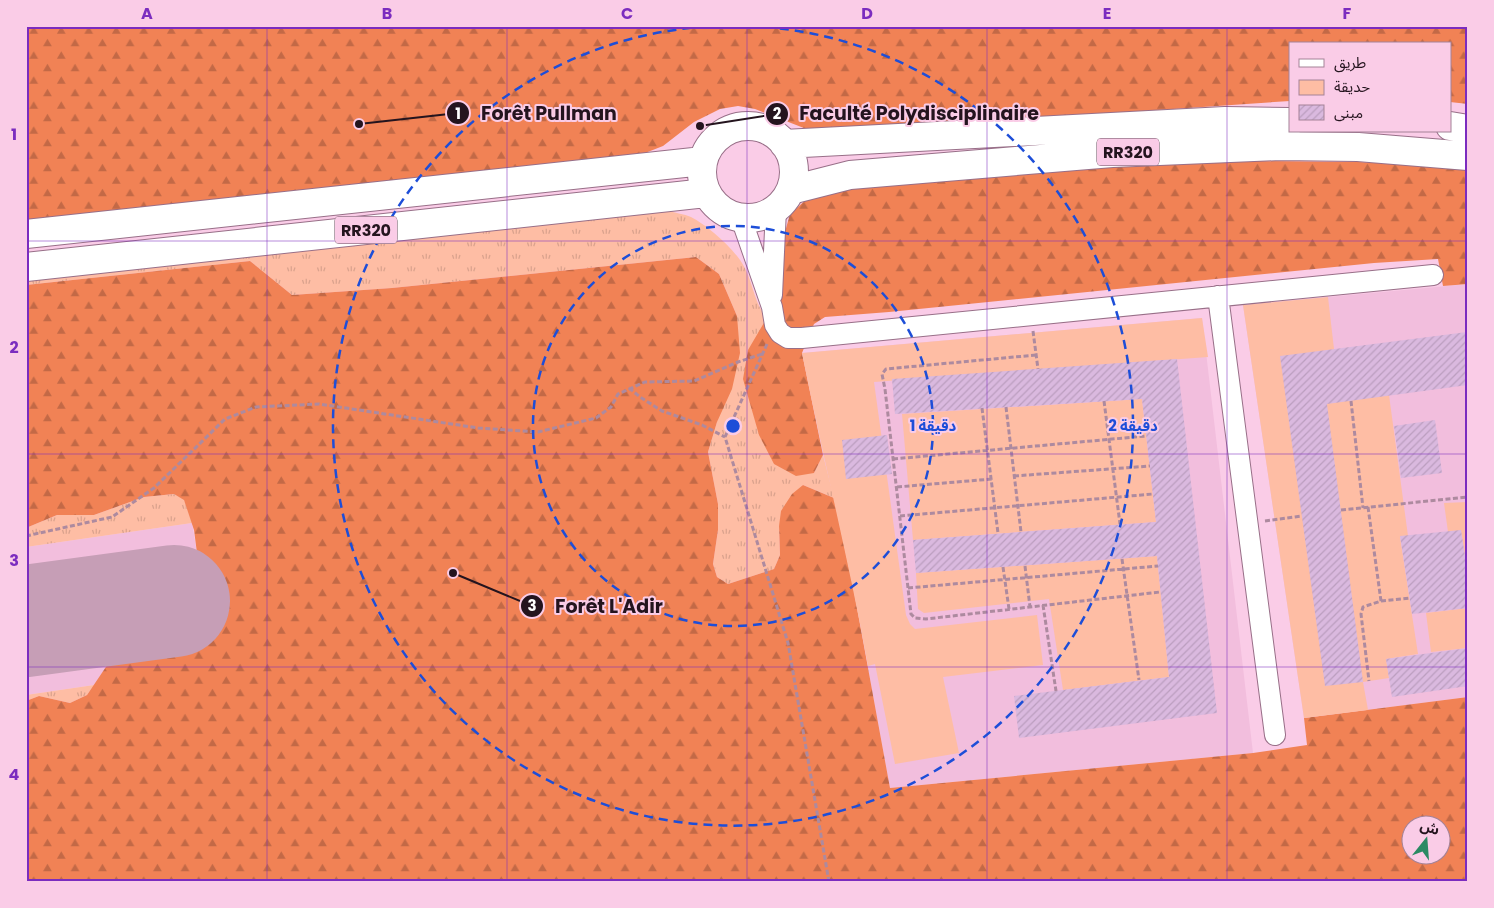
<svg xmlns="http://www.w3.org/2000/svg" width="1494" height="908" font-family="Poppins,'Noto Sans Arabic',sans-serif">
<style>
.built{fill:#f2bedd}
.grass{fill:url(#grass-tufts)}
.forest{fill:url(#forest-firs);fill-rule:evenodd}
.green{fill:#febda4}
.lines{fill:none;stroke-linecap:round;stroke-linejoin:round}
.runway{stroke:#c69eb6;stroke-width:112}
.building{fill:url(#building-hatch)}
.minor-casing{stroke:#986f88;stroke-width:22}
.trunk-casing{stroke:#986f88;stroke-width:30}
.path{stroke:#ad8a9f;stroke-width:3;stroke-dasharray:5 2.5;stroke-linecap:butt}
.minor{stroke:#fff;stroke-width:20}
.trunk{stroke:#fff;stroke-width:28}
.grid{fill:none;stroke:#7b2cbf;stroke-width:1;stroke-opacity:0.55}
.ring{fill:none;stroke:#1d4ed8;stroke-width:2.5;stroke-dasharray:9 6}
.labels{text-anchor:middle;stroke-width:4;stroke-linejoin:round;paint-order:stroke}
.shield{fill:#facce7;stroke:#644b5a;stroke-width:1}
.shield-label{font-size:16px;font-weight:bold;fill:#24141e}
.centre{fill:#1d4ed8;stroke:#facce7;stroke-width:2.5}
.ring-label{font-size:15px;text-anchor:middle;font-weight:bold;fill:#1d4ed8;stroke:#facce7;stroke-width:4;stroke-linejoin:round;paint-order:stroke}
.leader{fill:none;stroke:#24141e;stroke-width:2}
.callout-dot{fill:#24141e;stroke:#facce7;stroke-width:2}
.mark-label{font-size:15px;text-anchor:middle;font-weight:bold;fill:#fff}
.callout-label{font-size:19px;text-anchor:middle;font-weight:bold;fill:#24141e;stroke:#facce7;stroke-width:4;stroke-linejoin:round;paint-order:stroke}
.neatline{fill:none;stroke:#7b2cbf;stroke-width:2}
.grid-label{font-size:16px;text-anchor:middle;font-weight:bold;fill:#7b2cbf}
</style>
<defs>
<pattern id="grass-tufts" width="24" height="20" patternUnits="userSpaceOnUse" patternTransform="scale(1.25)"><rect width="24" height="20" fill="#febda4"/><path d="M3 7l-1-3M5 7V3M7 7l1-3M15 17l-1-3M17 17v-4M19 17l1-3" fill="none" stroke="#daa28d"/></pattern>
<pattern id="forest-firs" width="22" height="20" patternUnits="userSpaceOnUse" patternTransform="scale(1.25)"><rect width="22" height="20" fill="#f18255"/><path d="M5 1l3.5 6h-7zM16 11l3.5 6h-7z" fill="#c36946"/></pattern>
<pattern id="building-hatch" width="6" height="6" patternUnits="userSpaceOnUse" patternTransform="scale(1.25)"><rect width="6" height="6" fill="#dab9df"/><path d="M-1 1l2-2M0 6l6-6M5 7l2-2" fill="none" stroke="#bb9ebf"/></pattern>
</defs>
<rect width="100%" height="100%" fill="#facce7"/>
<!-- built -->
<path class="built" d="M1468,284V697L1304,718L1243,305Z
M1202,318L1253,753L890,788L853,586L823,455L802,353Z
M192,523L197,553L186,584L158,626L120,646L94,685L26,695V547Z"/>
<!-- grass -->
<path class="grass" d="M668,211C676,213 684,214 691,217C707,225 732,247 742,263C753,280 753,301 767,319L814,473L823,455L834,498L803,485L779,526L780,555L774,569L728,584L717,577L713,564L718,530V504L708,452L717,422L737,316L719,274L696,257L392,288L292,295L250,261L26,285V277Z
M174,494L184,499L192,523L26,547V528L57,515H94L144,497Z
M94,685L87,695L70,703L39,696L26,701V695Z"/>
<!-- forest -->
<path class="forest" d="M26,26H1468V104L1450,102V44H1290V101L851,131L809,130L755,109L738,106L720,109L694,122L663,146L640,155L26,222Z
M1259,161L1359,162L1468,168V284L1443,286L1438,259L1374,263L889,312L825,317L814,324L802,353L823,455L814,473L796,476L774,464L759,435L743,379L748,350L782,292L783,239L790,214L808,198L835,189L1152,162Z
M696,257L719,274L737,316L740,353L732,389L717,422L708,452L718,504V530L713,564L717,577L728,584L774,569L780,555L779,526L781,511L792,494L803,485L834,498L853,586L890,788L1253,753L1307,745L1304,718L1468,697V882H26V701L39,696L70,703L87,695L120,646L158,625L186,584L197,553L194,530L184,500L174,494L144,497L94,515H57L26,528V285L250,261L292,295L392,288ZM1412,826H1442V856H1412Z"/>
<!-- green -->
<path class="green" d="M1328,297L1334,349L1389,395L1408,536L1400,537L1418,654L1386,659L1389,678L1363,682L1368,710L1304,718L1243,305Z
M1202,318L1208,357L874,382L906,615L910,624L915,629L1037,615L1043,665L943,677L959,753L895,764L875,664L868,666C849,561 823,458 802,353Z
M1142,399L1156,522L913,540L902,414Z
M1468,502V575L1461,531L1448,532L1444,503Z
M1157,556L1169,677L1063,690L1049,599L924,613L918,609L916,573Z
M1468,608V648L1431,652L1426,613Z"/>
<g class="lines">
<!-- runway -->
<path class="runway" d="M26,621L174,601"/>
</g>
<!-- building -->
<path class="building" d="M1467,332L1468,385L1327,404L1363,682L1325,686L1280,356Z
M1177,359L1217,713L1019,738L1014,696L1169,677L1157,556L916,573L913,540L1156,522L1142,399L895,414L892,379Z
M1435,420L1442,473L1401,478L1394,426Z
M887,435L892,474L846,479L842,440Z
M1461,530L1468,575V608L1412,614L1400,536Z
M1468,648V686L1392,697L1386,659Z"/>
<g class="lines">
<!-- minor casing -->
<g class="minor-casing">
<path id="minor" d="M741,218L772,307L775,325L780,333L788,338H802L1433,275
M772,295L776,209
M1218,296L1275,735"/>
</g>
<!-- trunk casing -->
<g class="trunk-casing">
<path id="trunk" d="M1450,126L1468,129
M702 172a46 46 0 1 1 92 0a46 46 0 1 1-92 0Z
M784,144L1225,121L1290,122
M791,190L850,175L1112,153L1280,146L1358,147L1468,156
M26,234L703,161
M26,267L706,193"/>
</g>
<!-- path -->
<path class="path" d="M1033,331L1038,369
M767,344L725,437L788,643L829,882
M1036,355L886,369L882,374L885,389L911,614L915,618L926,619L1160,592
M629,388L640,397L662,411L702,425L725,437
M1104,401L1120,524
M1351,401L1363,508
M1006,407L1021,532
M982,408L998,533
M893,459L1146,436
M1014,476L1150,466
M897,487L992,479
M1368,507L1381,601L1363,607L1361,614L1369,681
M1341,510L1468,497
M900,516L1153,494
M1265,521L1302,516
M26,536L112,517L154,488L225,419L256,407L319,404L478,428L538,432L596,418L611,407L618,394L645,382L694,381L738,362L762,354
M1122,559L1139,680
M1025,566L1030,607
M1003,567L1009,609
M908,588L1158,566
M1381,601L1410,598
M1043,605L1056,691"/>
<!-- minor -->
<use href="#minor" class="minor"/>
<!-- trunk -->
<use href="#trunk" class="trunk"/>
</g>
<!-- grid -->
<path class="grid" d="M267,26V882M507,26V882M747,26V882M987,26V882M1227,26V882M26,241H1468M26,454H1468M26,667H1468"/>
<!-- distance rings -->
<g class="ring">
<circle cx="733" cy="426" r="200"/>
<path d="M750 26A400 400 0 1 1 716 26"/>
</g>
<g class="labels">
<!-- shield labels -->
<g class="shield">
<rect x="1097" y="138.5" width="62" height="27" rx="4"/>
<rect x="335" y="216.5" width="62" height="27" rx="4"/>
</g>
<g class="shield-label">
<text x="1128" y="158">RR320</text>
<text x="366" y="236">RR320</text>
</g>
</g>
<circle cx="733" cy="426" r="8" class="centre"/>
<g class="ring-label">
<text x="933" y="431">1 دقيقة</text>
<text x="1133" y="431">2 دقيقة</text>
</g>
<!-- callouts -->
<path class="leader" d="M359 124L458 113M700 126L777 114M453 573L532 606"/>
<g class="callout-dot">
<circle cx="359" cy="124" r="5"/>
<circle cx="700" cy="126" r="5"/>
<circle cx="453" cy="573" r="5"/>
<circle cx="458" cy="113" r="12"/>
<circle cx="777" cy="114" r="12"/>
<circle cx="532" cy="606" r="12"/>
</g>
<g class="mark-label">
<text x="458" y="119">1</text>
<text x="777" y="119">2</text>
<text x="532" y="611">3</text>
</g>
<g class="callout-label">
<text x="549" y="120">Forêt Pullman</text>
<text x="919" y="120">Faculté Polydisciplinaire</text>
<text x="609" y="613">Forêt L'Adir</text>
</g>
<!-- border -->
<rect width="1494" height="908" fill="none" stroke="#facce7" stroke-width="55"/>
<!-- legend -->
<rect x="1289" y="42" width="162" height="90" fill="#facce7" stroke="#a48297"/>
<rect x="1299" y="59" width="25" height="8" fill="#ffffff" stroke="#a48297"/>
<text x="1334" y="68" font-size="15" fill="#24141e">طريق</text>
<rect x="1299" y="80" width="25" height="15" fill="#febda4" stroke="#a48297"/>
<text x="1334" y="92" font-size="15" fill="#24141e">حديقة</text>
<rect x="1299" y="105" width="25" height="15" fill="url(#building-hatch)" stroke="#a48297"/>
<text x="1334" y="118" font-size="15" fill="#24141e">مبنى</text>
<!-- north arrow -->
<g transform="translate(1426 840) rotate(17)"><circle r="24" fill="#facce7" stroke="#a48297"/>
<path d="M0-4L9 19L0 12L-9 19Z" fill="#2a8a63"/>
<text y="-8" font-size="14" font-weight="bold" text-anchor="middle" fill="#24141e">ش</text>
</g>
<rect x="28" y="28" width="1438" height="852" class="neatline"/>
<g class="grid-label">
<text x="147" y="19">A</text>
<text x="387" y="19">B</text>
<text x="627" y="19">C</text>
<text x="867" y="19">D</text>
<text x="1107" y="19">E</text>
<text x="1347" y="19">F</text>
<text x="14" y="140">1</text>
<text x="14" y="353">2</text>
<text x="14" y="566">3</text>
<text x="14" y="780">4</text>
</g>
</svg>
